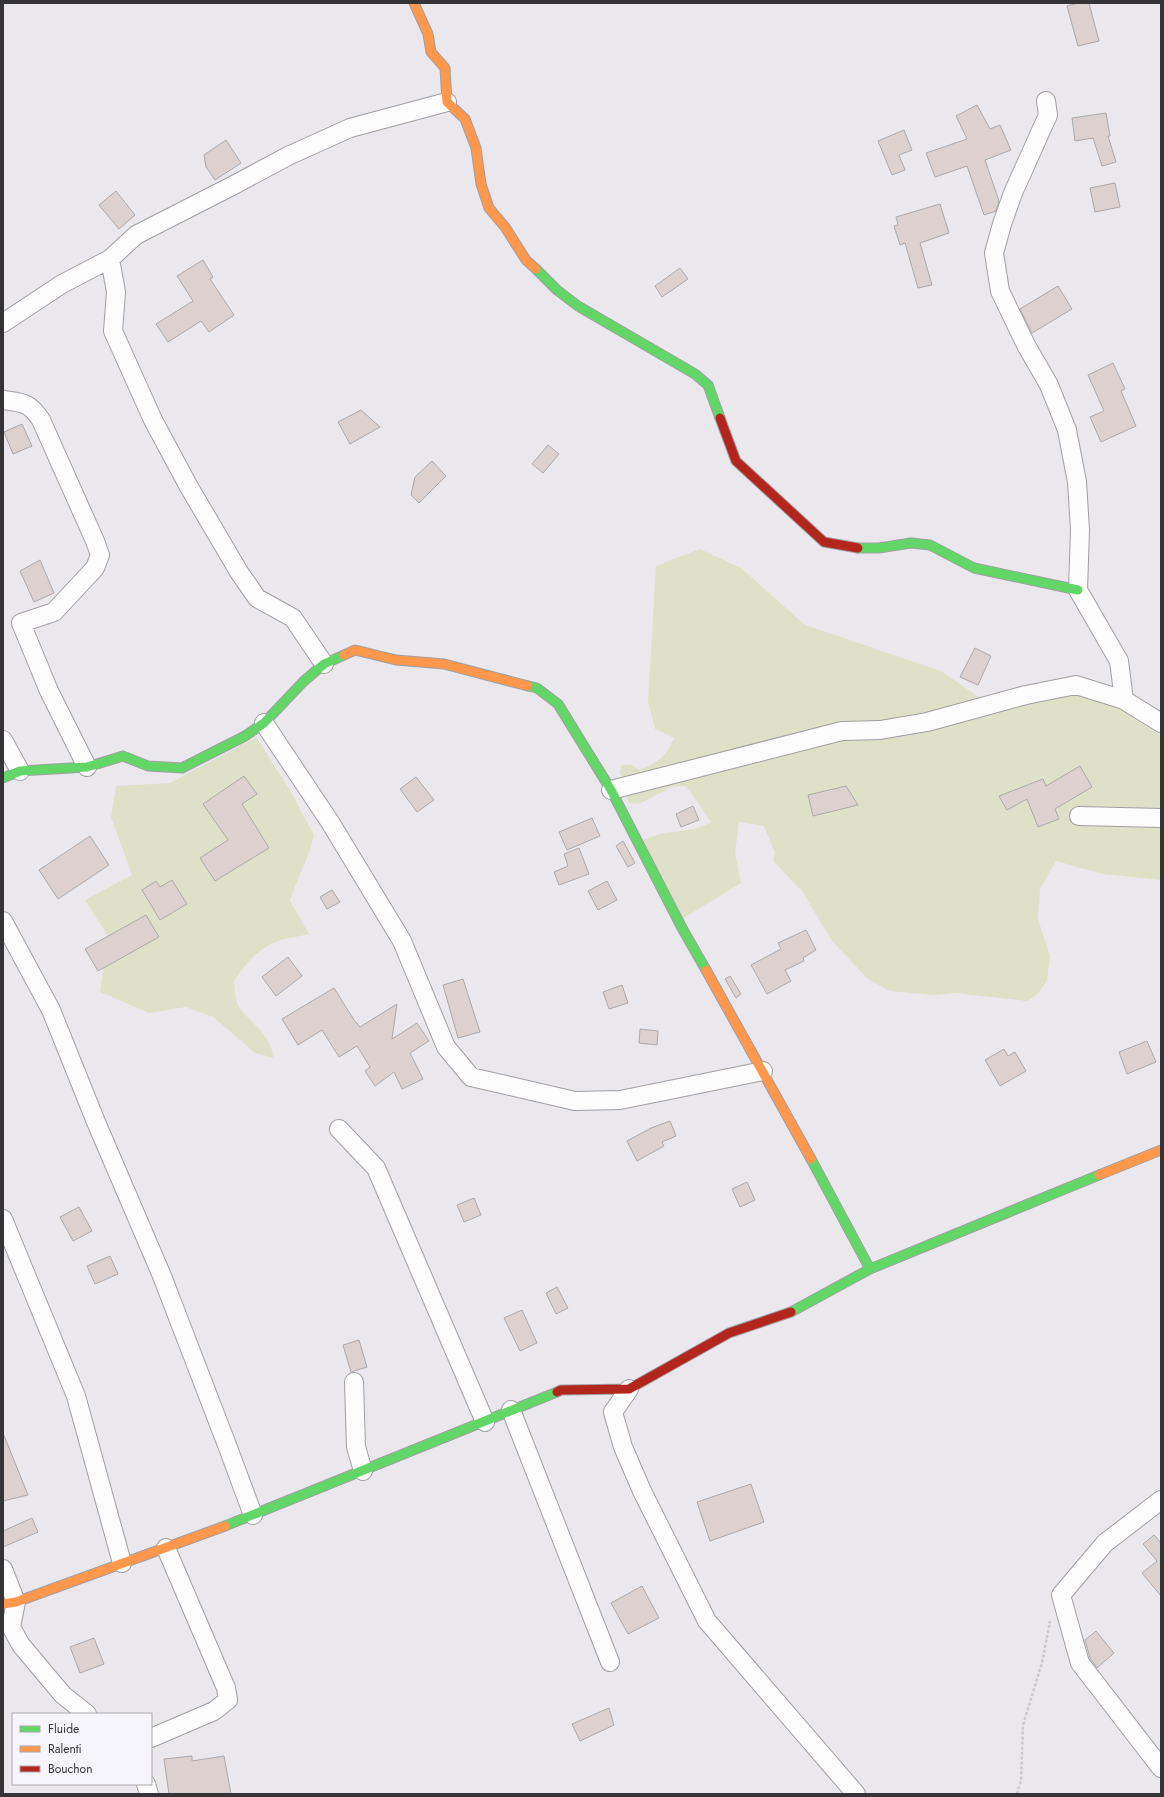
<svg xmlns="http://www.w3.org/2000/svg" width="1164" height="1797" font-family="Jost,sans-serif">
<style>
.green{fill:#dee1c8}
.building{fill:#dcd1cf;stroke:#acaaac}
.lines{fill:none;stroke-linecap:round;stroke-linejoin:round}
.street-casing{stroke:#a19fa3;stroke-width:20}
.fast-casing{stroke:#a19fa3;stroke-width:11}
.slow-casing{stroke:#a19fa3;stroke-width:11}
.jam-casing{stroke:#a19fa3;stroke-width:11}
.path{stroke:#c9c9c9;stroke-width:2.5;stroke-dasharray:3 2;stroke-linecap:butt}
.street{stroke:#fcfcfc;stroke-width:18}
.fast{stroke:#63d668;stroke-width:9}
.slow{stroke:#ff974d;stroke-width:9}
.jam{stroke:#b3261e;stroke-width:9}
</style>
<rect width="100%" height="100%" fill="#eae8ed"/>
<!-- green -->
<path class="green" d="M700,549L741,568L805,625L941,671L999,711L1066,692L1105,699L1161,736V880L1103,874L1056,861L1040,889L1038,919L1050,956L1047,980L1038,994L1027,1001L955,993L934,995L890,991L868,979L832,941L802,891L773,861L775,853L764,826L739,822L735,853L741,883L682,919L641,842C662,828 690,835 711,822L686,786L672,787L639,804L629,803L621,785L624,780L620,773L621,765H632L639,770C660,762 665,757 674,738L655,729L648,701L656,566Z
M256,737L288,787L314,835C309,858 297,878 290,901L309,934C299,937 288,937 278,941C258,948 244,965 234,982C235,989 235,1001 239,1007C250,1023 273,1036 273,1058L255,1053L213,1017L186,1007L149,1013L100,992L108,936L85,900L132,875L111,817L116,786L170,783Z"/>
<!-- building -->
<path class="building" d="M1078,3H1089L1099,41L1078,46L1067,6Z
M977,105L990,129L1000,125L1011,150L985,160L999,201L996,211L984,215L967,166L935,177L926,153L967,139L956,116Z
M1106,113L1110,136H1108L1116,162L1102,166L1093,138L1075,141L1072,118Z
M904,130L912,150L899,155L905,170L892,175L878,141Z
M226,140L241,163L215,180L206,167L204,155Z
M1115,183L1120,207L1095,212L1090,188Z
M116,191L135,215L119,229L99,205Z
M940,204L949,233L920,243L932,285L918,288L905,243L900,245L894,226L898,225L896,217Z
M203,260L213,277L210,279L234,315L209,332L201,321L168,342L156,324L193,301L177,276Z
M680,268L688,279L662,297L655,286Z
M1058,286L1072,309L1032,333L1020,309Z
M1113,363L1125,389L1121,391L1136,426L1101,442L1090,417L1104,411L1088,375Z
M361,410L380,427L350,444L338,422Z
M22,424L32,446L13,454L4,432Z
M548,445L559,454L543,473L532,464Z
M432,461L446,476L419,503L411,495L415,477Z
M40,560L54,593L34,602L20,571Z
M975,648L991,656L978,685L960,677Z
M1080,766L1092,787L1055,809L1059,819L1038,827L1027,799L1007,810L999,796L1043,779L1046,786Z
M244,776L257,794L242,804L269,848L215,881L200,858L228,840L203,804Z
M416,777L434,800L417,812L400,789Z
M846,786L858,805L813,816L808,795Z
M693,806L699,820L681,827L676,814Z
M592,818L600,836L567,850L559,832Z
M90,836L109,865L58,899L39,870Z
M623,841L635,863L628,867L616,846Z
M579,848L589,874L559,885L554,872L568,866L564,854Z
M172,880L187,904L160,920L142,890L156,881L160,887Z
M607,881L617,900L598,910L588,891Z
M332,890L340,902L327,909L320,897Z
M146,915L159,937L98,971L85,949Z
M806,930L816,950L803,958L804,961L785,970L791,981L767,994L751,965L781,949L778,943Z
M288,957L302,976L276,996L262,977Z
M730,976L741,994L736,998L725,979Z
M463,979L480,1032L458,1038L443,985Z
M622,985L628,1003L609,1009L603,992Z
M334,988L356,1023H357L360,1027L397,1004L392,1039L417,1023L429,1041L410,1053L423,1079L402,1089L394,1072L375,1086L365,1071L370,1067L357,1046L339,1057L322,1030L298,1045L282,1019Z
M640,1029L658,1031L657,1045L639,1043Z
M1147,1041L1156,1062L1127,1074L1119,1052Z
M1004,1049L1008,1056L1015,1052L1026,1071L1000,1086L985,1060Z
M670,1121L676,1136L662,1142L664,1146L637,1161L627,1141L651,1128Z
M747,1182L755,1200L740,1207L732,1189Z
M474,1198L481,1215L464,1222L457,1205Z
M79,1207L92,1231L73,1241L60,1217Z
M110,1256L118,1274L95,1284L87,1266Z
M557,1287L568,1308L556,1314L546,1293Z
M522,1310L537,1343L520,1351L504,1318Z
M359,1340L367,1367L351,1372L343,1345Z
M3,1433L28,1495L3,1501Z
M751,1484L764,1522L710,1541L697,1502Z
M32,1518L38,1532L3,1547V1531Z
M1154,1535L1161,1543V1596L1142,1573L1157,1561L1143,1544Z
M642,1586L659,1618L628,1634L611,1603Z
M1096,1631L1114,1653L1097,1668L1090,1658L1085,1640Z
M94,1638L104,1664L80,1673L70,1647Z
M609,1708L614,1725L580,1741L572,1724Z
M192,1756V1761L224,1756L231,1794H169L164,1759Z"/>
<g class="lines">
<!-- street casing -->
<g class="street-casing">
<path id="street" d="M1046,101L1048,115L1013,193L1002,224L994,253L1000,291L1026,345L1049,385L1067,430L1077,482L1080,530L1078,590L1119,661L1124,700
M110,259L116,292L113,331L153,420L189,487L239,572L257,598L293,618L324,664
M3,323L62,284L110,259L136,235L232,186L288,156L350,128L447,102
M3,400C24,403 29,402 41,420L95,541L100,555L95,568L54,612L21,623L49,691L87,767
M264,723L330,822L402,941L446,1047L471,1077L575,1101L620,1100L763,1071
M3,740L20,771
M611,790L842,731L880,730L927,722L1026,695L1076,685L1124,700L1161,723
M1079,816L1161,818
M3,921L51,1010L96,1122L162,1276L227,1445L253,1515
M339,1129L376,1168L485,1422
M3,1219L76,1396L122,1563
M354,1382L356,1447L363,1471
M629,1389L613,1412L623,1447L642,1491L707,1621L856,1794
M511,1410L610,1662
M1161,1500L1105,1543L1061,1595L1080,1663L1161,1768
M3,1569L16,1602L11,1627L21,1645L63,1695L87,1714
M151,1738L214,1711L228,1700L226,1688L166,1548
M146,1784L149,1794"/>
</g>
<!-- fast casing -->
<g class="fast-casing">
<path id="fast" d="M536,269L557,290L578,306L695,374L708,385L720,418
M858,548H879L911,543L930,545L974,568L1078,590
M528,686L537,688L558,704L611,790L682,928L706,970
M3,778L20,771L87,767L123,756L148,766L182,768L245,736L264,723L304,681L324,664L344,655
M811,1159L870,1269
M791,1312L870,1269L1099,1175
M225,1526L557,1392"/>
</g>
<!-- slow casing -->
<g class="slow-casing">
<path id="slow" d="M414,3L428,34L431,52L445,68L447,102L465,119L476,148L481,184L489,208L505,227L526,260L536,269
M344,655L355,650L396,660L444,664L528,686
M706,970L811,1159
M1099,1175L1161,1150
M3,1604L16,1602L225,1526"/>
</g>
<!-- jam casing -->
<g class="jam-casing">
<path id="jam" d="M720,418L736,461L824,542L858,548
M557,1392L561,1390L629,1389L729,1333L791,1312"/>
</g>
<!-- path -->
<path class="path" d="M1017,1794L1021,1780L1023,1725L1042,1663L1050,1621"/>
<!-- street -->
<use href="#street" class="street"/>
<!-- fast -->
<use href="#fast" class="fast"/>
<!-- slow -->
<use href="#slow" class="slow"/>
<!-- jam -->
<use href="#jam" class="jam"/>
</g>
<!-- border -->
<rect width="1164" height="1797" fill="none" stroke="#343335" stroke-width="8"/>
<!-- legend -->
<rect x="12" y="1713" width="140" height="72" fill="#f7f5fc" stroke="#a9a7ac"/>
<rect x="20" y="1726" width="20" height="6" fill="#63d668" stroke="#a9a7ac"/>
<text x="48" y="1733" font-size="12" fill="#343335">Fluide</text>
<rect x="20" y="1746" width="20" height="6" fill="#ff974d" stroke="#a9a7ac"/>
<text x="48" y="1753" font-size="12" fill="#343335">Ralenti</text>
<rect x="20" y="1766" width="20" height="6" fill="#b3261e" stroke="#a9a7ac"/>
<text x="48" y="1773" font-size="12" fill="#343335">Bouchon</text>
</svg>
